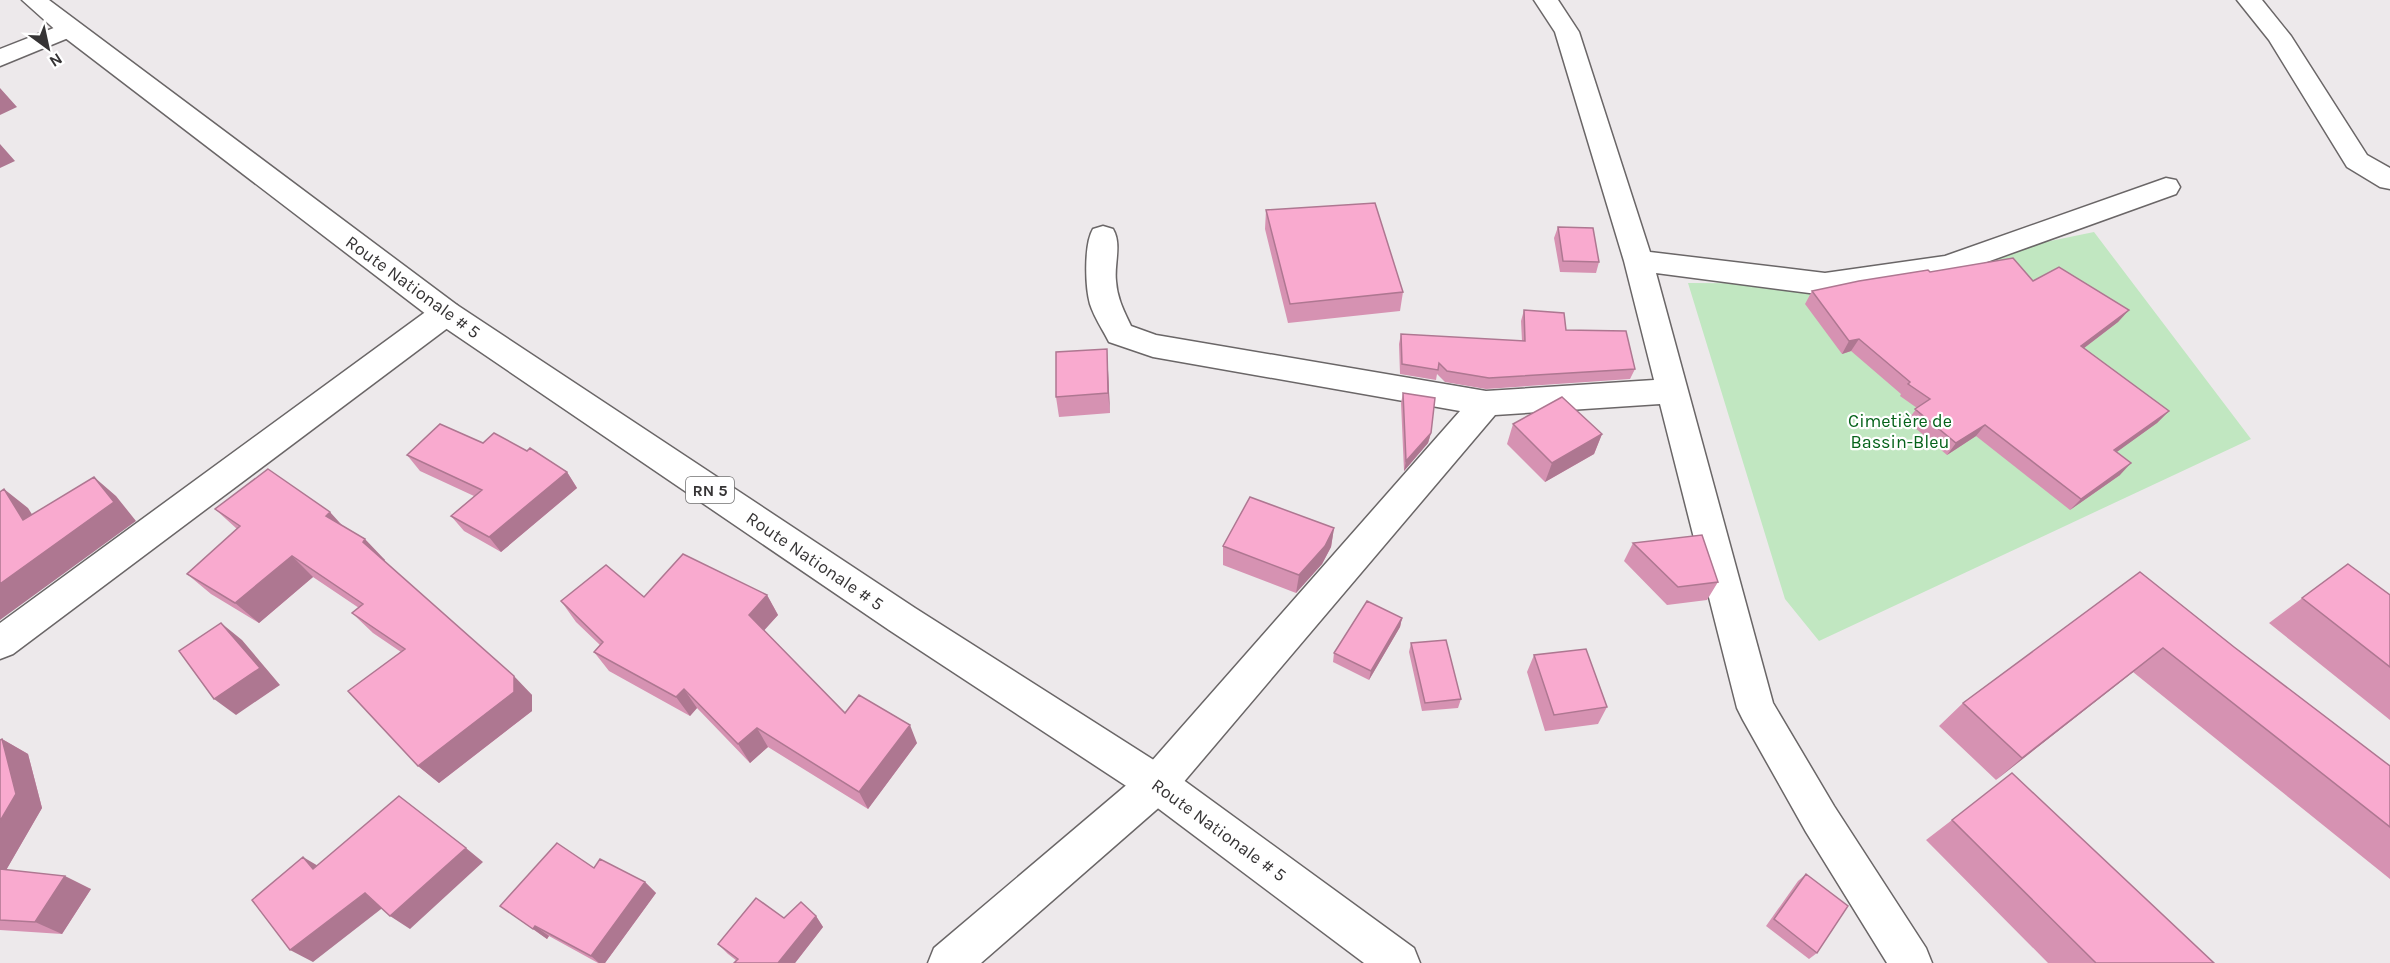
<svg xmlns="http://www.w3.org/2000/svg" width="2390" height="963" font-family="Karla,sans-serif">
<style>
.green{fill:#c1e7c1}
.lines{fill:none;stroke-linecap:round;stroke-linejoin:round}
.minor-casing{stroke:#6a6667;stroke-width:3}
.major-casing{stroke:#6a6667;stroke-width:3}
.minor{fill:#fff;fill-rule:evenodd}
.major{fill:#fff;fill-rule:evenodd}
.wall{fill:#d692b2}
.shaded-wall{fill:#ae7791}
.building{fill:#f9aacf;stroke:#ae7791;stroke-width:1.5}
.labels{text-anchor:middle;stroke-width:4.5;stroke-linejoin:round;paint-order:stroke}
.shield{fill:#fff;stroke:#727172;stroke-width:1.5}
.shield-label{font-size:16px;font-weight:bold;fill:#363435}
.street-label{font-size:18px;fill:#363435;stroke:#fff}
.park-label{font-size:18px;fill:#06631b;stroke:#fff}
</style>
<rect width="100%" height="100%" fill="#ede9eb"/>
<!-- green -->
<path class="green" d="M2094,232L2251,439L1819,641L1785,599L1688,283L1841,284Z"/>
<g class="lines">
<!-- minor casing -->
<g class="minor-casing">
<path id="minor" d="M1534,0H1558L1579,32L1650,252L1825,273L1945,256L2166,178L2176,180L2180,187L2176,194L1948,276L1825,295L1656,273L1773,703L1834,806L1926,948L1932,963H1887L1806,832L1743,720L1737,708L1660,404L1495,415L1171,797L981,963H928L934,948L1143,771L1460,411L1153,357L1109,342C1103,330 1094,317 1090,304C1085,286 1084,244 1093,229L1103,226L1113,229C1122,244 1114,264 1116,281C1117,298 1124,311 1131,326L1156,335L1486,391L1654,380L1624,261L1555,32Z
M2237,0H2262L2291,36L2367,155L2390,168V189L2380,187L2347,167L2269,40Z
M69,22L78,24L81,29L78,34L0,66V49Z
M446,302L457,305L461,313L457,321L13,654L0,659V623L435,305Z"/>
</g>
<!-- major casing -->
<g class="major-casing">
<path id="major" d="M22,0H49L457,305L915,608L1171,771L1414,948L1420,963H1364L1143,797L889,630L435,321L60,34Z"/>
</g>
<!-- minor -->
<use href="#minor" class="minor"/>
<!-- major -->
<use href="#major" class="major"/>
</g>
<!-- wall -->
<path class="wall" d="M1266,210L1403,292L1400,311L1288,323L1265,229Z
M1558,227L1599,262L1596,273L1560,272L1554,238Z
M1930,272L2033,281L2129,310L2118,322L2084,348L2169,411L2157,423L2116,452L2120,475L2070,510L1976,436L1947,455L1907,421L1917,408L1900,396L1901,394L1851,351L1842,354L1805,304L1812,291Z
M1524,310L1566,330L1635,369L1630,379L1486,389L1445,382L1437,374L1436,380L1400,374L1399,344L1401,334L1522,341L1521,321Z
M1108,370L1110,413L1059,417L1056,397Z
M1403,393L1431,433L1428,443L1404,471L1401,403Z
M1513,424L1602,434L1594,454L1545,482L1507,444Z
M483,443L567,472L577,488L501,552L464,531L451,516L474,496L420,471L407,455Z
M215,509L343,526L385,560L384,561L532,695V711L439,783L418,766L401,652L373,633L352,613L359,608L313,577L259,623L211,594L187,574L237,529Z
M1334,528L1331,547L1322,564L1296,593L1223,565V546Z
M1633,543L1718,582L1707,600L1667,605L1624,561Z
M2348,564L2390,595V720L2269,623Z
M2140,572L2234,647L2390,766V879L2133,672L1996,780L1939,726L1963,703Z
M767,595L778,615L764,630L845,713L917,743L868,809L768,747L750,763L697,708L690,716L609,671L594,652L600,645L576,622L561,601L644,597Z
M1402,618L1400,627L1369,680L1333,662L1334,653Z
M1411,643L1461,699L1458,708L1422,711L1409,652Z
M1534,655L1607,707L1598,724L1545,731L1527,672Z
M2,739L28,754L42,808L6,870L91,889L62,934L0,930V740Z
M1952,820L2214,963H2048L1926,840Z
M594,868L645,882L656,893L605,963H598L549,936L547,939L500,906Z
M1806,874L1817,953L1809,959L1766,926L1798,881Z
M816,916L823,927L795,963H734L737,961L728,954L718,944L784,918Z"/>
<!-- shaded-wall -->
<path class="shaded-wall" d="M0,88L17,107L0,115Z
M0,144L15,161L0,168Z
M2129,310L2118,322L2071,358L2081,346Z
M1859,339L1851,351L1842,354L1849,341Z
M1107,349L1108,370L1110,413L1108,393Z
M2169,411L2157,423L2103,462L2114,450Z
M1985,425L1976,436L1947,455L1956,443Z
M1431,433L1428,443L1404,471L1406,461Z
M1602,434L1594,454L1545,482L1552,463Z
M2131,463L2120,475L2070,510L2081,499Z
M567,472L577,488L501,552L489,537Z
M94,477L116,496L136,521L0,620V584Z
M4,489L28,508L47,538L23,520Z
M330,512L350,534L326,516Z
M1334,528L1331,547L1322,564L1296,593L1299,575Z
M365,539L385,560L383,563L363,542Z
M292,556L313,577L259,623L235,603Z
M767,595L778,615L760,635L749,615Z
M1402,618L1400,627L1369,680L1371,671Z
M221,623L242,640L280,685L236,715L214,699Z
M2163,648L2133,672L1996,780L2022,758Z
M514,676L532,695V711L439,783L418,766Z
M684,689L697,708L690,716L676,697Z
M910,725L917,743L868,809L859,792Z
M757,728L768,747L750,763L738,744Z
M2,739L28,754L42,808L1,879L0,878V821Z
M466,848L483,862L410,929L390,916Z
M303,857L325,870L313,869Z
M65,876L91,889L62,934L35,922Z
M645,882L656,893L605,963H599L591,956Z
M365,893L385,906L313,962L290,950Z
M816,916L823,927L795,963H778Z
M535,926L549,936L547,939L533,929Z"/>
<!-- building -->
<path class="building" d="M1375,203L1403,292L1290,304L1266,210Z
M1558,227L1593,228L1599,262L1563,261Z
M2013,258L2033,281L2059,267L2129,310L2081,346L2169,411L2114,450L2131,463L2081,499L1985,425L1956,443L1915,409L1930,399L1908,384L1910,382L1859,339L1849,341L1812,291L1859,281L1928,270L1930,272Z
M1524,310L1564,313L1566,330L1626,331L1635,369L1489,378L1447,371L1439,363L1438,370L1402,364L1401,334L1525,341Z
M1107,349L1108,393L1056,397V352Z
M1403,393L1435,398L1431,433L1406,461Z
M1562,397L1602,434L1552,463L1513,424Z
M440,424L483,443L494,433L527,451L530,448L567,472L489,537L451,516L482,490L407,455Z
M268,469L330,512L326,516L365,539L363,542L514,676V692L418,766L348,691L405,649L352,613L363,604L292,556L235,603L187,574L240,526L215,509Z
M94,477L114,502L0,584V492L4,489L23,520Z
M1250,497L1334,528L1325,546L1299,575L1223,546Z
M1702,535L1718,582L1678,587L1633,543Z
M683,554L767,595L749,615L845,713L859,695L910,725L859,792L757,728L738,744L684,689L676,697L594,652L603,642L561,601L606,565L644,597Z
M2348,564L2390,595V667L2302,598Z
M2140,572L2234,647L2390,766V827L2163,648L2022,758L1963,703Z
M1367,601L1402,618L1371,671L1334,653Z
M221,623L260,668L214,699L179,651Z
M1446,640L1461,699L1425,703L1411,643Z
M1586,649L1607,707L1554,715L1534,655Z
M2,739L16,794L0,821V740Z
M2012,773L2214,963H2096L1952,820Z
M399,796L466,848L390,916L365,893L290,950L252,900L303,857L313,869Z
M557,843L594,868L600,859L645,882L591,956L535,926L533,929L500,906Z
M0,869L65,876L35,922L0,920Z
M1806,874L1848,906L1817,953L1774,919Z
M756,898L784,918L801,902L816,916L778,963H734L738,959L718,944Z"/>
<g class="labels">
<!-- shield labels -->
<rect class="shield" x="686" y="477" width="48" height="26" rx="4.5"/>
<g class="shield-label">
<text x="710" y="496">RN 5</text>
</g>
<!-- street labels -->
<g class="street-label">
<text transform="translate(413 287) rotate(36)" y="6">Route Nationale # 5</text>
<text transform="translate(815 561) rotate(34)" y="6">Route Nationale # 5</text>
<text transform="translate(1219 830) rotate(36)" y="6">Route Nationale # 5</text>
</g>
<!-- park labels -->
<g class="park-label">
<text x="1900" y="427">Cimetière de<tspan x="1900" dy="21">Bassin-Bleu</tspan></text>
</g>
</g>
<!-- north arrow -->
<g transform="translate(48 48) rotate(147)" stroke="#ffffff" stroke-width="4.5" paint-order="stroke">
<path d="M0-4.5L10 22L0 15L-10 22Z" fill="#363435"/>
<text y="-9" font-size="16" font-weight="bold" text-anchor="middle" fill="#363435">N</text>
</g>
</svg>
